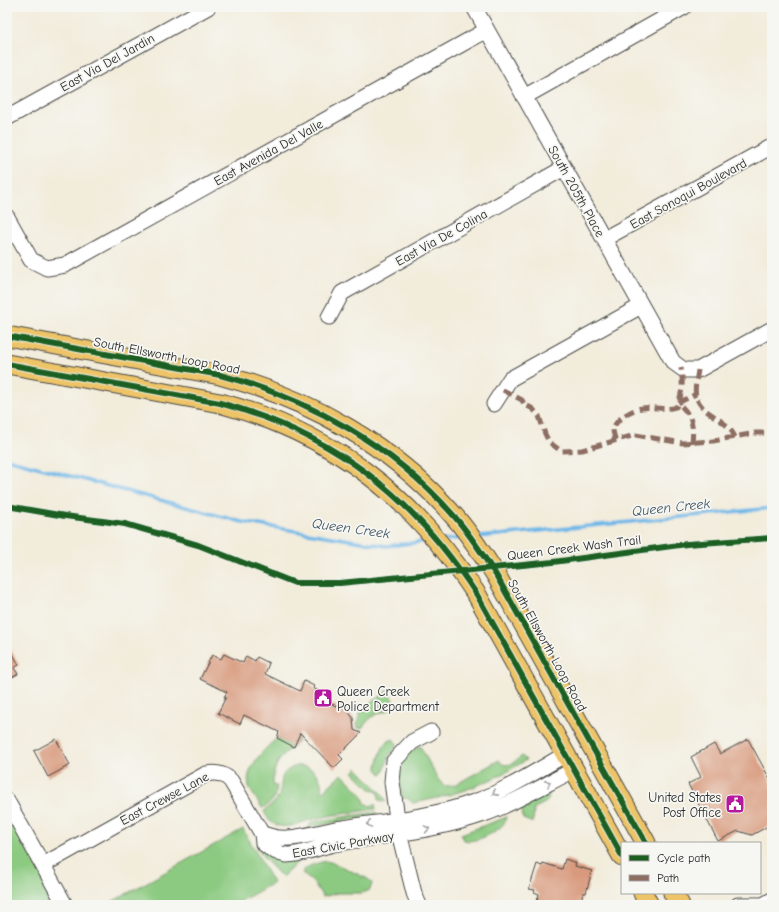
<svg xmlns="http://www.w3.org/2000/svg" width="779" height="912" font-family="'Comic Neue',sans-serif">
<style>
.green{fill:#8cca81;stroke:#5c7a56}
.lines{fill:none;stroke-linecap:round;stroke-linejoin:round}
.stream{stroke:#70b8e8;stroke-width:3.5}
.building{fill:#d8997c}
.minor-casing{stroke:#494845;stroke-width:17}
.major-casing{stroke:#494845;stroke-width:21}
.minor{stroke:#fff;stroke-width:15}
.major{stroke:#eec469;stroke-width:19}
.quiet{stroke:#8d6e63;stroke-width:5;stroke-dasharray:10 5;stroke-linecap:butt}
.cycleway-casing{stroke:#f6f6f2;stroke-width:8}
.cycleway{stroke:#1b5e20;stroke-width:6}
.oneway{stroke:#a0a0a0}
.labels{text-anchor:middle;stroke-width:3.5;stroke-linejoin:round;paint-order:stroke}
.street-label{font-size:13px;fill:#2b2b2b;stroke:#f6f6f2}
.poi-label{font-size:13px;fill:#2b2b2b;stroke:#f6f6f2;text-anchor:start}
.water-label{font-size:14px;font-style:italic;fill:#405564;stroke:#f6f6f2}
</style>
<rect width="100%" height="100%" fill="#f6f6f2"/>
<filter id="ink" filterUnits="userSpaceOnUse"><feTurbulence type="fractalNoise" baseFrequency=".025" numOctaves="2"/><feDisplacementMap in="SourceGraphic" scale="8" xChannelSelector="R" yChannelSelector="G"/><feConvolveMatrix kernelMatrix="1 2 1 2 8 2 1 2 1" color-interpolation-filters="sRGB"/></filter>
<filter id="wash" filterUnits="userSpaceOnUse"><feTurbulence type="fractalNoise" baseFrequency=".012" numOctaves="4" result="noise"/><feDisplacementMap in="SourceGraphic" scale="16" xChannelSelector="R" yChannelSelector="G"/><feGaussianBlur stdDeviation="0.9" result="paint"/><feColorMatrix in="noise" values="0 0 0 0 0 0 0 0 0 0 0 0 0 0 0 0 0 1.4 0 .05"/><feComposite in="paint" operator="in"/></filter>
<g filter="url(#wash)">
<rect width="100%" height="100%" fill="#f2ecdb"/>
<!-- green -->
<path class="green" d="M388,689L393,699L392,708C388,711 384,711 380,713C372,715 367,722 362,728H357C358,702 373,706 388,689Z
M299,736C298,746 288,749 282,757C274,765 273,776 273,786H277C276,797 271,805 262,808C258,801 251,793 249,786C244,768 265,749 277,738L293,747Z
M393,739L397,744V746L390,755L383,773L381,774L377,769V766C380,756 381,743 393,739Z
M420,746L438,779L442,784L445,786L455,785L499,760L502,764C511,767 515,761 522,756L526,760C491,783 454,796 413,803L407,798L402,799C399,773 394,761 420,746Z
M296,766C313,765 324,777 321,793L342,774L362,795L365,803L370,806L375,804L376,809C357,812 337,814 318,818C306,820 291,829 279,826C271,824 267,818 264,811C269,807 275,803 278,797C285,783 275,774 296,766Z
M357,768L383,795L386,802L379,800V796L377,792L375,790L370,789L353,772Z
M548,792C552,804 541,803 534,809L533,823L523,819L522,810L523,805Z
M376,812L377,815L306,828L312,822Z
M507,817C505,830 475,844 464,840L461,834Z
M18,820L65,905H7V827Z
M243,829L273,883L234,905H106Z
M256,845L304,856L282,877L264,858Z
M326,861L334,863L368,879L372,883L370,890L362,893H337L323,897L313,882L304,875L302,872C307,865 318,863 326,861Z"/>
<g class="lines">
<!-- stream -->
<path class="stream" d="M7,459L242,522L386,546L430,541
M478,537L772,508
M444,540L463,538"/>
</g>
<g id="blocks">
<!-- building -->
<path class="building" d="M7,643L19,665L14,668L18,674L7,680Z
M224,654L243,663L246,656L255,661L257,657L269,663L265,674L300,691L304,681L314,686L313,688L320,692L318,697L336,706H341L346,708L353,718L354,730L361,733L339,755L343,759L334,768L300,733L294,747L277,738L279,732L244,715L240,724L218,713L226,697H224L227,692L200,679L212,655L221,659Z
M56,739L70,765L48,777L34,751Z
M748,739L772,783V824L752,835L738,831L718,841L688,784L701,777L691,757L714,744L720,754Z
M565,859L576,863L575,866L592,871L586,893H583L580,905H536L539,894L534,892L535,890L529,889L537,864L542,866L543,863L562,869Z"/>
</g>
</g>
<g filter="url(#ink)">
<use href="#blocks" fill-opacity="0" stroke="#494845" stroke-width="1"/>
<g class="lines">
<!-- minor casing -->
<g class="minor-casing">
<path id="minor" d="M474,7L673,362L684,370H698L772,329
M524,97L684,7
M7,118L208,7
M7,217L31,260L47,268L65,265L487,30
M604,239L772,146
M329,317L342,293L564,168
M494,404L510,379L641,306
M7,801L65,905
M262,834L263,843C270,849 277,854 287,855C301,855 320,847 334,844C384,835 436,831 484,814C515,803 544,785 574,770
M262,834C268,835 274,838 280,838C297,840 325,830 343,828C386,821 432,817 474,802C504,792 538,770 566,754
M43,865L206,774C216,772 224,773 231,781L262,834
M419,905L414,893L399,833L392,782L394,761L412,742L431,732
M738,905H763L772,900"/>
</g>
<!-- major casing -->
<g class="major-casing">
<path id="major" d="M7,336L220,375C310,399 392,445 454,516C470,534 483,555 496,575L646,843
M7,364L220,403C334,434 413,496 477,595L622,856
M643,893L649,905
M673,893L680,905"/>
</g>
<!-- minor -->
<use href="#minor" class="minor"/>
<!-- major -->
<use href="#major" class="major"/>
<!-- quiet -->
<path class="quiet" d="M698,370C697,378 694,388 696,396C701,415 726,417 735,437
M503,390L522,400L524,404L533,409L539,416L545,434L549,442L561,451L582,450L635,435L683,443L713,441L755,433H772
M615,440C615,437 613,433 613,430C614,420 632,409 642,408C653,406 664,411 676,407C683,395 683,381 681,368
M692,443C694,424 692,416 678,403L696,394"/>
<!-- cycleway casing -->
<g class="cycleway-casing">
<path id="cycleway" d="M7,336L220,375C310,399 392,445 454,516C470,534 483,555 496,575L646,843
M7,364L220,403C334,434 413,496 477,595L622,856
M7,506L65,516L125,524L198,545L295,583H340L553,562L687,544L772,538"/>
</g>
<!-- cycleway -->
<use href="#cycleway" class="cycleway"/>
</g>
<!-- one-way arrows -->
<defs><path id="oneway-chevron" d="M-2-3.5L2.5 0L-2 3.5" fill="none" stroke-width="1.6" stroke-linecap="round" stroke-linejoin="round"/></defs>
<g class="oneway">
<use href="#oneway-chevron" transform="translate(548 783) rotate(-28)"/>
<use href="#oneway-chevron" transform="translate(495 793) rotate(152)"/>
<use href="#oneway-chevron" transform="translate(369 824) rotate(171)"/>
<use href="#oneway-chevron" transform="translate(427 829) rotate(-10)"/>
</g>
</g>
<!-- icons -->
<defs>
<g id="civic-square" transform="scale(1)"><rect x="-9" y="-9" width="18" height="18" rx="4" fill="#b5179e" stroke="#f6f6f2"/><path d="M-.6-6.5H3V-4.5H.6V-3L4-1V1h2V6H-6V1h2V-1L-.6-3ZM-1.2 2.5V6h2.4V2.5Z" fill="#fff"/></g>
</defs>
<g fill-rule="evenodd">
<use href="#civic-square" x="323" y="698"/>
<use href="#civic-square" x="735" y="804"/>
</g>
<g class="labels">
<!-- street labels -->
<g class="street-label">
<text transform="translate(107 62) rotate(-29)" y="5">East Via Del Jardin</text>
<text transform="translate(268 152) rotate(-29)" y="5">East Avenida Del Valle</text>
<text transform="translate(577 191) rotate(61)" y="5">South 205th Place</text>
<text transform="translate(688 193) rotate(-29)" y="5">East Sonoqui Boulevard</text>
<text transform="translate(441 237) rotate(-29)" y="5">East Via De Colina</text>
<text transform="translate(167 355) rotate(11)" y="5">South Ellsworth Loop Road</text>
<text transform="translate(574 547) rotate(-7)" y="5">Queen Creek Wash Trail</text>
<text transform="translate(548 645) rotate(61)" y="5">South Ellsworth Loop Road</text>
<text transform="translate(164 798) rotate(-28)" y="5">East Crewse Lane</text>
<text transform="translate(343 844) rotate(-10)" y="5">East Civic Parkway</text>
</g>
<!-- poi labels -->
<g class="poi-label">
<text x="337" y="696">Queen Creek<tspan x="337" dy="15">Police Department</tspan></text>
<text x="721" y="802" text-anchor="end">United States<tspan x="721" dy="15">Post Office</tspan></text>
</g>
<!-- water labels -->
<g class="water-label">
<text transform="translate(671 507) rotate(-6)" y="5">Queen Creek</text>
<text transform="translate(351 528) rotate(8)" y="5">Queen Creek</text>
</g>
</g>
<!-- margin -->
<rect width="779" height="912" fill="none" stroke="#f6f6f2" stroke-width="24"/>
<!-- legend -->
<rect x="621" y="842" width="140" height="52" fill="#f6f6f2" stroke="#a5a5a2"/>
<rect x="629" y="855" width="20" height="6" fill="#1b5e20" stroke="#a5a5a2"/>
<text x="657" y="862" font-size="12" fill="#2b2b2b">Cycle path</text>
<rect x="629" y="875" width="20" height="6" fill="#8d6e63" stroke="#a5a5a2"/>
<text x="657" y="882" font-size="12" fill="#2b2b2b">Path</text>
</svg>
